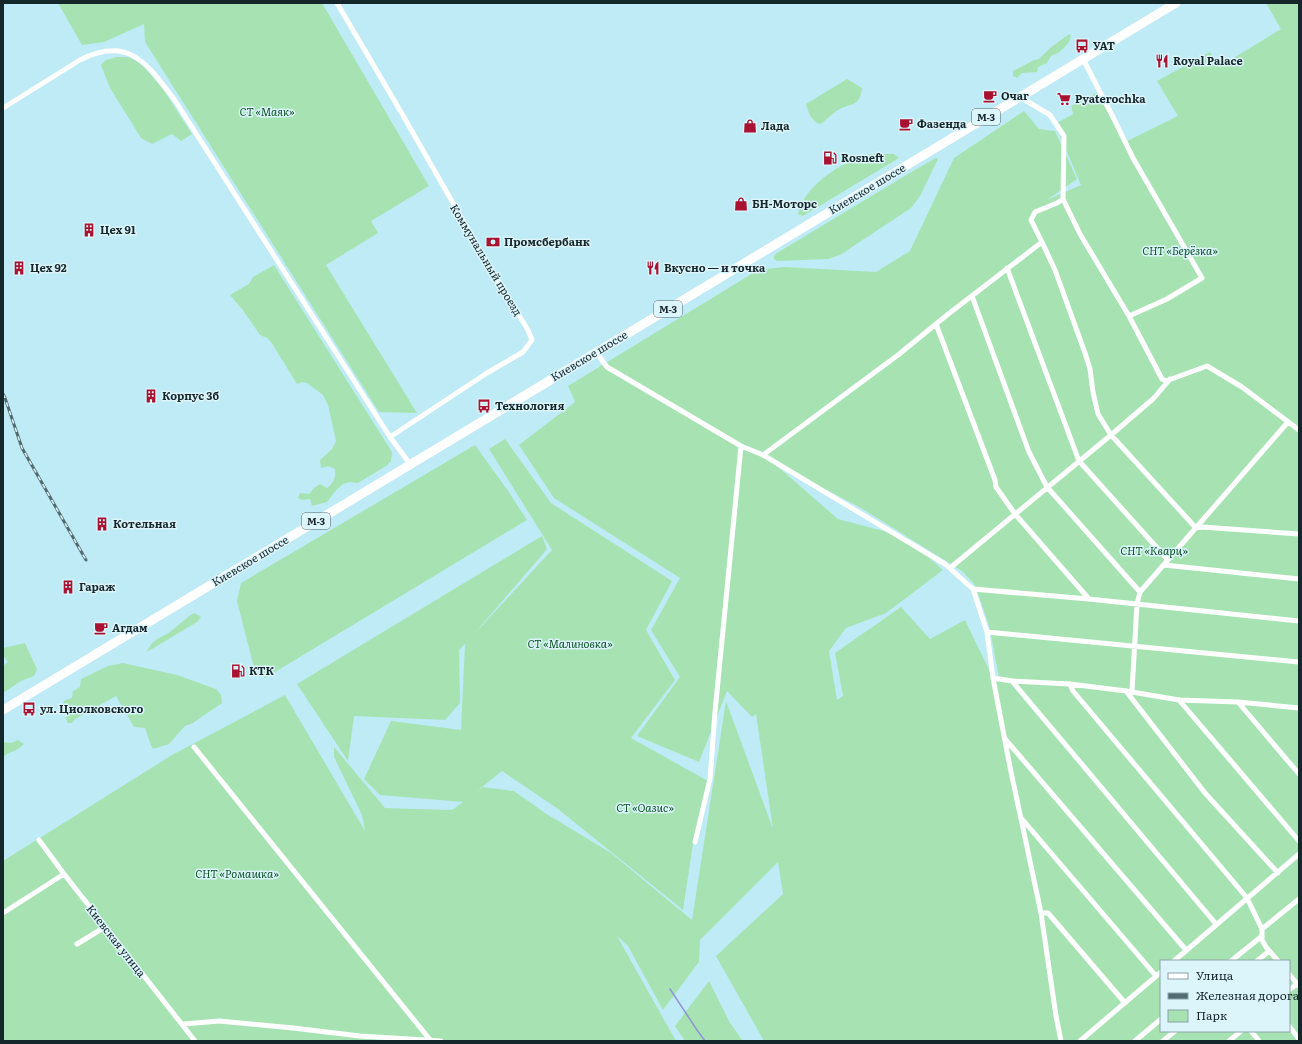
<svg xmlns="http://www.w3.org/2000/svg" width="1302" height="1044" font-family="Literata,serif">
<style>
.green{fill:#a7e3b2;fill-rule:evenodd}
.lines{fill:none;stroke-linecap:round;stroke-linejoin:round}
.stream{stroke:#9095d6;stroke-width:1.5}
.street{stroke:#fff;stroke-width:5}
.highway{stroke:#fff;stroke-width:9}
.rail-casing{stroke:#516b72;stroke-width:3}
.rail{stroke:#dbf5fb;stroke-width:1.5;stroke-dasharray:4.5;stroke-linecap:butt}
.labels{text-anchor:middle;stroke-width:3;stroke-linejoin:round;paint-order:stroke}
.shield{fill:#dbf5fb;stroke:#51656a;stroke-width:1}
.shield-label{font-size:10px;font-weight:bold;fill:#16272c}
.poi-label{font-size:11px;font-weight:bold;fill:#16272c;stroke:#dbf5fb;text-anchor:start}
.park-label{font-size:11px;font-style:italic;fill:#0d5325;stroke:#dbf5fb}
.street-label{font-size:11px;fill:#16272c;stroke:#dbf5fb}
</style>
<rect width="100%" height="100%" fill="#bfebf6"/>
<!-- green -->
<path class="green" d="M58,3H322L429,186L371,221L378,233L326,265L417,413L379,412L145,42L144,24L104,42L82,45Z
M1266,3H1299V1041H764L716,956L783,894L778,862L700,940L699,962L663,1010L628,946L617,936L676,1041H3V861L172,755L285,695L365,831L362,815L334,757V747L385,808L452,810L463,802L380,795L364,779L391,721L461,730L465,644L459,650L460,703L445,720L354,716L348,761L297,684L542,536L547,549L474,634L552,550L489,449L505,439L551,503L672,581L646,630L675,680L631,738L708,781L694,837L683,910L558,809L502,771L476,792L483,787L514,791L545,813L611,853L692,920L726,701L773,829L756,714L752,717L727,691L699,762L637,736L680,677L651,630L680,578L554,498L519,445L575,402L568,386L758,270L784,267L876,272L910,251L954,158L1024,111L1039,129L1055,131L1077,179L1047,200L1081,185L1055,124L1073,114L1071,106L1098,92L1123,143L1178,116L1157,81L1210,52L1219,67L1281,29ZM770,460L861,508L962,571L975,585L981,602L990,629L999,678H993L965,620L930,639L901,607L835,653L843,696L837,700L829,651L846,628L886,613L943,570L906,537L838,519ZM1161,961H1289V1031H1161Z
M1069,34L1071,36L1069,42L1064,48L1058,53L1051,56L1047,63L1038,67L1037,72L1022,73L1017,78L1013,76V71L1034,60L1039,59L1050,48Z
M117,57H128L141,63L163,89L192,134L181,141L172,134L152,144L141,138L110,88L101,65L106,60Z
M847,79L862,88C860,107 851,103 840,109C834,112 827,119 821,124C812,123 808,112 806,104Z
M870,154H894L899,158L803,216L798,214C805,184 842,162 870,154Z
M936,158L938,159L920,196L911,208L840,255L828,259L777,261L774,259V256L777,253L913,171Z
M274,265L392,452L391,461L386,466L358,483L350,482L343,484L337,489L327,502L312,506L310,499L303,500L298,498L300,493L309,494L314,488L320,484L327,488C334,482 336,478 335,469L328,466L321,468L320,460L332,449L336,441L328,405L323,395L307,383L302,382L297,384L271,342L267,338L260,335L242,309L230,295L249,284L253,277Z
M475,445L506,488L527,520L265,678L253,664L237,601L241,583Z
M194,613L201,617L197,622L147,652C153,638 160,639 171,631C179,625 186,618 194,613Z
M25,643L37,669L34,676L21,681L3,693V666L8,662L3,655V648Z
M123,663L177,675L216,689L221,695L222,703L193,723L185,726L169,744L153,749C149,742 148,735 145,728L134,727L116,696L75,719L72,723H68L66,719L67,712L61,707L65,700L72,698L73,691L80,687L81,679L108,666Z
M18,740L24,744C17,752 11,750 3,757V742L11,743Z
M709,981L730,1023L743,1041H685L675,1026Z"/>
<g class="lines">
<!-- stream -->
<path class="stream" d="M670,989L697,1030L705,1041"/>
<!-- street -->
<path class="street" d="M337,3L401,112L489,266L528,330L532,340L523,352L487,373L390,437
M1083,59L1113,117L1133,158L1202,278L1167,299L1129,316L1162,379L1166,381L1207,366L1242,387L1299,430
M1020,97L1050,115L1064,136L1063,199L1080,234L1129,316
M3,108L80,60C129,35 147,64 174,99L390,437L410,464
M1042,242L1055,270L1085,353L1090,369L1093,392L1098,414L1111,435L1154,398L1170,379
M1007,268L1079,461L1168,560
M972,296L1029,452L1047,487L1140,592
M936,324L995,480L996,487L1015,514L1089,599
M596,352L607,367L741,446L763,455L945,564L973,589
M763,455L898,355L947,315L1042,242L1031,220L1035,212L1057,203L1063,199
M1164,565L1299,579
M950,568L1111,435L1196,528L1202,527L1299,534
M987,632L1299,662
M993,678L1012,681L1070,684L1126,691L1179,700L1238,702L1299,708
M1012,681L1216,924
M1070,684L1073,691L1247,898L1262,929V940L1266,947L1278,961
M1126,691L1205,793L1278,873
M1132,691L1137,604L1140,592L1288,422
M1179,700L1299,841
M1238,702L1299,774
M1006,740L1186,950
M194,747L431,1041
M1022,819L1156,976
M39,840L64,874L195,1041
M695,842L710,779L715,712L741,446
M3,913L64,874
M1041,913H1048L1125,1003
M1262,929L1299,899
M77,944L105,927
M1174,961L1299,854
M1231,961L1262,936
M1257,961L1269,951
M1289,974L1299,986
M1289,990L1297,984
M184,1024L219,1021L293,1028L360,1036L441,1041
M1289,1026L1299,1039
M1251,1031L1259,1041
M1061,1041L1056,1016L1041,913L1010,767L993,678L987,632L973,589L1089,599L1299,621
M1080,1041L1161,972
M1135,1041L1161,1019
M1163,1041L1175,1031
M1229,1041L1241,1031"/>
<!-- highway -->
<path class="highway" d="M3,710L1176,3"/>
<!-- rail casing -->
<g class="rail-casing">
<path id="rail" d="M3,394L5,398L22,448L86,560"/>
</g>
<!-- rail -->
<use href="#rail" class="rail"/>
</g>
<!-- icons -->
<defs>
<g id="bus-bare" transform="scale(1.08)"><path d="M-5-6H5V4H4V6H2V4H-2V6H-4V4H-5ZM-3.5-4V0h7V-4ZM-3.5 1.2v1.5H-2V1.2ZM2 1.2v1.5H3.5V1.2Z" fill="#a91231" stroke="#dbf5fb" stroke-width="2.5" paint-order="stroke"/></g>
<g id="restaurant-bare" transform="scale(1.08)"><path d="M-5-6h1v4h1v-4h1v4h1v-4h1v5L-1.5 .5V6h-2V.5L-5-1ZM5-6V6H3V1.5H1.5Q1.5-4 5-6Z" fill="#a91231" stroke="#dbf5fb" stroke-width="2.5" paint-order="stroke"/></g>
<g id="cafe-bare" transform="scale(1.08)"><path d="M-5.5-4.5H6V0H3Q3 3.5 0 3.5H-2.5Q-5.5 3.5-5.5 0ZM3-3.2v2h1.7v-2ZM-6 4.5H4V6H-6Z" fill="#a91231" stroke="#dbf5fb" stroke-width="2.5" paint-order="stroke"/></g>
<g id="supermarket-bare" transform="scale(1.08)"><path d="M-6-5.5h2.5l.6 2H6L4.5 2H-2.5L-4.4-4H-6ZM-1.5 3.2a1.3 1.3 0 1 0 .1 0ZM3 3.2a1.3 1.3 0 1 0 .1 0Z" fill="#a91231" stroke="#dbf5fb" stroke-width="2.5" paint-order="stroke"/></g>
<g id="shop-bare" transform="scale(1.08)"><path d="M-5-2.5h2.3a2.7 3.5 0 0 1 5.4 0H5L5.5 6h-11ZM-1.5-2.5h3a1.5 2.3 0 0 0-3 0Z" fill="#a91231" stroke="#dbf5fb" stroke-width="2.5" paint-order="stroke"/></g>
<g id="fuel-bare" transform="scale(1.08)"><path d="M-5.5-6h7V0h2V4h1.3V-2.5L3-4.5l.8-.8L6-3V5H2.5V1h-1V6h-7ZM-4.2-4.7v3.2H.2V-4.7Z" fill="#a91231" stroke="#dbf5fb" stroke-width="2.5" paint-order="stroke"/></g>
<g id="building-bare" transform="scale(1.08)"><path d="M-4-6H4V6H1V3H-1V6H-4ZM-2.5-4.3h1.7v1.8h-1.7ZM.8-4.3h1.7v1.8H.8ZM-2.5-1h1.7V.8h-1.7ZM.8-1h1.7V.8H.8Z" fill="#a91231" stroke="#dbf5fb" stroke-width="2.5" paint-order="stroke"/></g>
<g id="bank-bare" transform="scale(1.08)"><path d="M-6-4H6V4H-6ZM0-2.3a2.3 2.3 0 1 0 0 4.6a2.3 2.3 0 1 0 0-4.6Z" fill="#a91231" stroke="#dbf5fb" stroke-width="2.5" paint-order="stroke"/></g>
</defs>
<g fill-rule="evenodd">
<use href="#bus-bare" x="1082" y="46"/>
<use href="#restaurant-bare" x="1162" y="61"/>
<use href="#cafe-bare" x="990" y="96"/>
<use href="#supermarket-bare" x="1064" y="99"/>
<use href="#cafe-bare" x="906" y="124"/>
<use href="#shop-bare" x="750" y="126"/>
<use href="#fuel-bare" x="830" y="158"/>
<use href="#shop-bare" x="741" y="204"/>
<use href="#building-bare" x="89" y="230"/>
<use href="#bank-bare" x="493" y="242"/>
<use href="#building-bare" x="19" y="268"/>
<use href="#restaurant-bare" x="653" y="268"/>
<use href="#building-bare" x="151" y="396"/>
<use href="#bus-bare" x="484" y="406"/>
<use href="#building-bare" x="102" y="524"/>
<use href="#building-bare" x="68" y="587"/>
<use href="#cafe-bare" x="101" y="628"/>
<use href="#fuel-bare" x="238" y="671"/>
<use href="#bus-bare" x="29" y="709"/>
</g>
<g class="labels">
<!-- shield labels -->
<g class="shield">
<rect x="972" y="109" width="28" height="16" rx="3"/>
<rect x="654" y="301" width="28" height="16" rx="3"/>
<rect x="302" y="513" width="28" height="16" rx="3"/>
</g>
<g class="shield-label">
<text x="986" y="121">М-3</text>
<text x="668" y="313">М-3</text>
<text x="316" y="525">М-3</text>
</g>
<!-- poi labels -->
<g class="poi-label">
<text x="1093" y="50">УАТ</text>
<text x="1173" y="65">Royal Palace</text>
<text x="1001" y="100">Очаг</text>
<text x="1075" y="103">Pyaterochka</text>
<text x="917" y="128">Фазенда</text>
<text x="761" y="130">Лада</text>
<text x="841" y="162">Rosneft</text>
<text x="752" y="208">БН-Моторс</text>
<text x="100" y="234">Цех 91</text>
<text x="504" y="246">Промсбербанк</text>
<text x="30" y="272">Цех 92</text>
<text x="664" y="272">Вкусно — и точка</text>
<text x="162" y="400">Корпус 3б</text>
<text x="495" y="410">Технология</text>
<text x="113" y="528">Котельная</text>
<text x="79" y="591">Гараж</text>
<text x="112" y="632">Агдам</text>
<text x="249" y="675">КТК</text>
<text x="40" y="713">ул. Циолковского</text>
</g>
<!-- park labels -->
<g class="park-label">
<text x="267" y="116">СТ «Маяк»</text>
<text x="1180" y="255">СНТ «Берёзка»</text>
<text x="1154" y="555">СНТ «Кварц»</text>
<text x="570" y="648">СТ «Малиновка»</text>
<text x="645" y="812">СТ «Оазис»</text>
<text x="237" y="878">СНТ «Ромашка»</text>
</g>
<!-- street labels -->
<g class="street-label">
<text transform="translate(867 189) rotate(-31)" y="4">Киевское шоссе</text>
<text transform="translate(486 260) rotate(59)" y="4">Коммунальный проезд</text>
<text transform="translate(589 356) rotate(-31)" y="4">Киевское шоссе</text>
<text transform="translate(250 561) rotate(-31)" y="4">Киевское шоссе</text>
<text transform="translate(116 941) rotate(52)" y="4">Киевская улица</text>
</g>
</g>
<!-- border -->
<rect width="1302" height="1044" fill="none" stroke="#16272c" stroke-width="8"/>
<!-- legend -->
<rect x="1160" y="960" width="130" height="72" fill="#dbf5fb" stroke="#8ca3a8"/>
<rect x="1168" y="973" width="20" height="6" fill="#ffffff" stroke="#8ca3a8"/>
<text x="1196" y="980" font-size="12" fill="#16272c">Улица</text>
<rect x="1168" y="993" width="20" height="6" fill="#516b72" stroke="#8ca3a8"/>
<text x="1196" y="1000" font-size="12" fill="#16272c">Железная дорога</text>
<rect x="1168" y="1010" width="20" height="12" fill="#a7e3b2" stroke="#8ca3a8"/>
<text x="1196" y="1020" font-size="12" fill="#16272c">Парк</text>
</svg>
